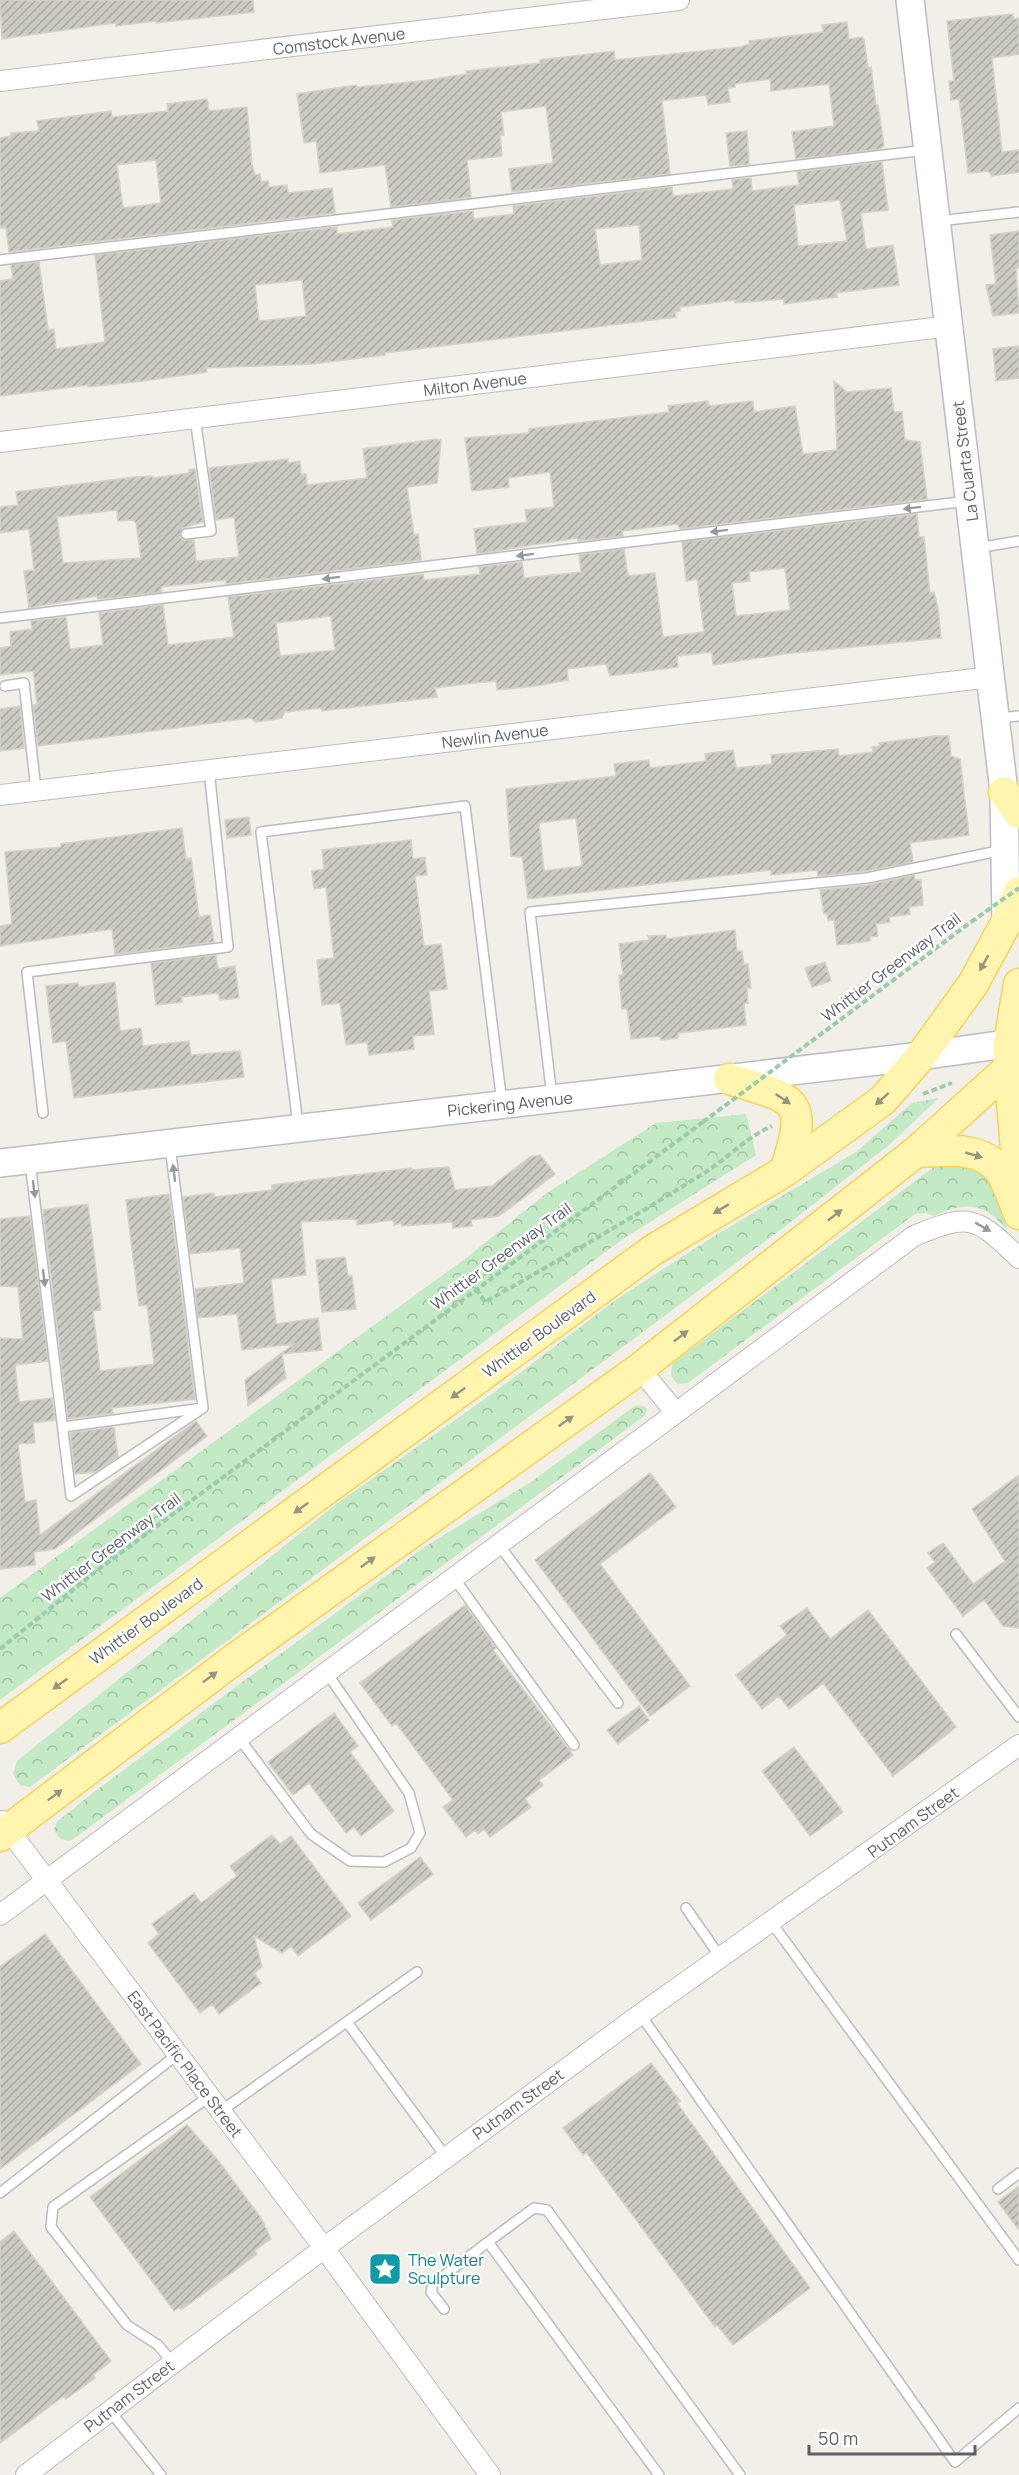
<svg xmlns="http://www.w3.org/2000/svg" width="1019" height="2475" font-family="Manrope,sans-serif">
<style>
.park{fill:url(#park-crowns)}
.building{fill:url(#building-hatch);stroke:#d7d2c5;stroke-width:1.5;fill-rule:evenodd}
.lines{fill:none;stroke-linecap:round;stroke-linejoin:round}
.lane-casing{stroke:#babcc1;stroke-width:12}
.street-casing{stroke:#babcc1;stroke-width:22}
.secondary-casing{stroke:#babdc3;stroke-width:30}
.primary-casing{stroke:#f9d259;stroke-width:33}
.path{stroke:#9bcbab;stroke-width:4;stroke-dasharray:6 3;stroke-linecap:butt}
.lane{stroke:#fff;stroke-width:9}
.street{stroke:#fff;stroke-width:20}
.secondary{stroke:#fff;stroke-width:27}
.primary{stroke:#fff5af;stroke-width:30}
.path-bridge{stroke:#9bcbab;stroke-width:4;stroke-dasharray:6 3;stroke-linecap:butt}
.oneway{fill:#96999d}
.oneway2{fill:#969581}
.labels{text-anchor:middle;stroke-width:4.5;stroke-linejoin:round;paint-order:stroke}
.street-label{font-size:16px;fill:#5e6268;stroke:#fff}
.culture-label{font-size:16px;fill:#0d838f;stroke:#fff;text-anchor:start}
</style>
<defs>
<pattern id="park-crowns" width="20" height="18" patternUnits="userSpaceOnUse" patternTransform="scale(1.5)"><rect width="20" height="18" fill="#c3eac5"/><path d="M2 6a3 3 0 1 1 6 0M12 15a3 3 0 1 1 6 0" fill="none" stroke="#a2c1a4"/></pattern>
<pattern id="building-hatch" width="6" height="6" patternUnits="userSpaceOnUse" patternTransform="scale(1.5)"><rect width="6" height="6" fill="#cccbc3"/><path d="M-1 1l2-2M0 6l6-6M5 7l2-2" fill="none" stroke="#a9a8a2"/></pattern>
</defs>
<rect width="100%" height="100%" fill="#f1efe7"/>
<!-- park -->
<path class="park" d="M939,1098L889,1145L783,1228L30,1787L20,1785L13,1774L17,1761L335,1505L496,1391L617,1299L716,1235L856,1152L912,1103Z
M746,1114L756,1155L623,1239L0,1700V1598L466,1258L547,1193L656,1123Z
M938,1164C949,1165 966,1164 976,1168C1000,1179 1003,1207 1007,1230C985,1202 964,1201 934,1216L926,1213L915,1214L688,1383L678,1384C670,1377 670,1373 673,1363Z
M636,1405L645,1407L647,1410L644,1416L604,1446L72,1840C62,1841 58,1839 54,1829L58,1821L94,1792L426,1546L531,1482Z"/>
<!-- building -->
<path class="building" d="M0,0H253L254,12L156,23V21L116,26V23L107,24L2,39Z
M1013,14L1014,19L1019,18V54L992,58L1002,152L1019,150V172L992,176L988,171L971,173H968L959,99L951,100L949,81H954L947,21Z
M847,22L849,39L862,37L864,40L868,68L871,67L876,105H878L884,146L880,149L796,159L792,132L834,126L829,84L771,91L770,79L735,84V87L728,88L730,102L708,105L706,95L662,101L670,174L512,192L509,169L553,163L546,106L501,112L504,135L500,136L502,156L467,160L471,197L391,207L385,165L320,173L316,141L304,143L297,94L356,85L357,87L421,81L467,74L466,71L540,63V60L614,51L615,60L740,47L750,44L749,41L823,32L822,25Z
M207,99L209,111L247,107L252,165L255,175L260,174L261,182L268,181L269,187L287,185L288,193L332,188L335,213L9,252L6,228H0V138L11,136V133L39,131L37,121L111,111L112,117L168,111L167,104ZM156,160L161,203L123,208L117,165Z
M747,131L749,164L730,166L726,133Z
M882,162L888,210L861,213L866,249L893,245L899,285L836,293L837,297L784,304V299L735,303V300L680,307V311L675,312L676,317L385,353V355L312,364L206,368L207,372L143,381L88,387V385L0,396V281L13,279L11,265L39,262L48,330L54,329L56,349L105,342L95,255L337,227V234L393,227L392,220L473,211L474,219L514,214L513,206L672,187L673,196L733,189L732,180L751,178L752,191L799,185L797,172ZM840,200L847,241L798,246L794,205ZM639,225L642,260L600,265L595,229ZM302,280L306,316L259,321L255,285Z
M1019,231V268H1016L1019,313L993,316L986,285L996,284L990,235Z
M1019,346V378L996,381L993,349Z
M834,381L847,392L891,388L894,412H902L905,440L920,442L927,499L680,529L677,524L622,531L623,536L578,541L577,538L477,554L474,529L527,522L525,510L554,507L550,472L508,478L509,487L472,491L465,438L529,433V429L669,412L668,406L708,401L709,406L753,401L754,412L795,406L803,454L837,450Z
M436,439L441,440L437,483L407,487L414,535L418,534L421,560L226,584V580L161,587L162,592L98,599L97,596L29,608L24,571L34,570L29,529L0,533V507L18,505L16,492L135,477L153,476V478L189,473V470L195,469L203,522L182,528L180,538L184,540H194L196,561L239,557L234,517L216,520L209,468L288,459V463L300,461L301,474H306L307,485L367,478L363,449ZM117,510L118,521L133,520L136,523L141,558L63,563L57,517Z
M917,514L919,537H924L930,593L934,592L938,608L941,638L784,654L713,665L712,652L677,656L678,667L610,676L606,664L567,669L568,680L536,686L497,690L496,681L474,683L435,688L437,697L322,711L321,708L285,712L282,718L271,720L255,722L251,718L38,746L33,705L37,704L33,671L0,675V648L11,646L10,632L32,629L31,621L66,617L70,649L103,645L99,613L163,605L168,645L234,637L228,597L423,574L424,580L480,574L479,567L522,562L524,578L581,572L579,555L624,549L628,576L655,573L663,637L704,632L697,579L686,581L682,542ZM785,568L790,610L736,616L732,583L750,581L749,572ZM331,616L335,650L280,656L276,623Z
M20,706L24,748L0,751V709Z
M935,736H949L951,756L960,759L969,835L910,843L913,862L866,871L818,876L817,870L771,875V870L528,899L522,857L511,856L506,789L616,776L614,764L649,760L650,768L706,761L705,754L733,750L736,768L772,764L771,755L838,749L839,756L873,752L872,747L880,746L879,743ZM576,818L582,866L544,871L539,823Z
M249,817L251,835L227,838L225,820Z
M182,828L186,859L191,858L199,917L210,915L214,942L115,954L112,929L0,946V926L12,924L5,852L61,847V844Z
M411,840L413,859L425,857L427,875L415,876L424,946L441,944L447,989L429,991L434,1034L413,1036L414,1049L369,1055L367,1042L346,1045L340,1003L322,1005L317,960L334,958L326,887L314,889L312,871L324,869L322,850Z
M914,875L915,880H921L923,905L909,907L910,914L889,917L890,922L876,924L878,936L870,937V941L837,945L834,920L828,921L827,913L824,914L820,890L868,885Z
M735,930L737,951H742L744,965L748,964L751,988H747L748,1003H744L746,1025L678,1033V1038L661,1040L660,1036L631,1039L627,1009H622L619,975H623L619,944L649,940L648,936L666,935V939Z
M216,955L218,969L235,966L239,998L220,1000L218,993L181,997L182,1002L156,1005L151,963Z
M825,962L831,981L812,987L805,968Z
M115,982L120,1031L141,1028L143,1046L189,1041L191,1055L240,1051L244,1077L74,1098L66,1041L53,1043L46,986L78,983L79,987Z
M540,1155L555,1174L499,1216L471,1220L472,1226L453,1228L452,1222L402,1226L401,1223L394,1225L393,1220L357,1225V1220L349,1219L301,1222L306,1275L271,1279L276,1324L318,1318L322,1350L282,1354L286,1378L248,1406L245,1380L294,1344L242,1350L237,1314L198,1318L195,1289L244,1283L240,1248L190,1254L183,1197L214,1193V1197L272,1190V1185L411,1168V1170L449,1167L455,1190L492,1186L530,1157Z
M169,1194L195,1399L112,1408L113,1413L68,1419L43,1210L88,1204L101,1310L93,1311L100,1371L154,1364L147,1305L139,1306L126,1200Z
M30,1216L48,1361L15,1365L19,1402L52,1398L55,1420L33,1423L35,1443L18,1444L25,1502L36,1500L40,1535L196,1421L207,1436L55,1549L34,1552L35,1565L0,1569V1338L23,1339L18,1287L0,1286V1219Z
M345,1257L348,1276H352L356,1309L322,1312L316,1260Z
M114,1427L118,1457L95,1472L75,1474L70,1433Z
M650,1473L676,1507L600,1564L690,1686L650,1716L535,1560Z
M1019,1475V1628L1003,1626L984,1600L963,1616L927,1568L935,1562L928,1553L943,1543L973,1584L1005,1561L972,1509Z
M465,1605L496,1648L493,1650L573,1755L539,1780L543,1785L525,1799L531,1807L490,1837L484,1829L478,1834L475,1830L466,1837L443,1807L453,1800L396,1723L392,1726L360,1683Z
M807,1608L830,1639L868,1610L956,1727L893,1776L823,1683L789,1709L779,1696L762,1709L736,1675L787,1635L780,1626Z
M639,1706L649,1720L618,1744L607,1730Z
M334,1713L358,1746L350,1752L394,1811L361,1836L354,1827L346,1833L309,1783L293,1795L268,1762Z
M794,1747L843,1812L810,1836L762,1771Z
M272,1835L280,1844L291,1836L351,1916L298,1956L291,1946L282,1953L254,1936L262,1967L254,1973L261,1983L219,2014L212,2004L200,2013L148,1943L159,1934L152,1924L194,1893L201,1903L237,1876L230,1866Z
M420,1857L433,1874L371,1920L358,1903Z
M45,1934L141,2064L0,2169V1967Z
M651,2063L680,2101L677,2103L810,2288L733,2345L717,2325L715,2327L586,2152L583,2155L563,2128Z
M187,2125L217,2159L261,2218L271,2239L255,2250L257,2254L181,2310L180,2307L174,2311L90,2197Z
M1019,2186V2230L998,2202Z
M14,2231L111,2361L93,2375L95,2378L66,2399L64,2396L0,2443V2242Z"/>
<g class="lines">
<!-- lane casing -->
<g class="lane-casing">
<path id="lane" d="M938,221L1019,212
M0,260L926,150
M186,534L211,531L195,418
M977,548L1019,541
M0,618L968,501
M5,686L24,683L36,790
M998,718L1019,716
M552,1097L530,912L867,878L1003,850
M43,1113L27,972L228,947L209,770
M298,1125L261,832L465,806L502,1103
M170,1146L203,1408
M30,1162L71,1496L203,1408L63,1427
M499,1545L618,1703
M454,1578L574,1745
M956,1634L1019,1717
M239,1738L311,1834L350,1861L384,1862L411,1848L420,1833L409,1793L327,1673
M686,1908L721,1958
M771,1922L1019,2260
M640,2014L955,2462L1019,2408
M347,2022L446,2157
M221,2111L417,1972
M998,2189L1019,2173
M0,2193L178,2054
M488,2242L534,2208L547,2210L740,2475
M444,2309L431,2292L433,2284L488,2242L659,2475
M173,2363L158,2345L127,2325L51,2227L53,2207L210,2096
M110,2411L161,2475"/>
</g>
<!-- street casing -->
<g class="street-casing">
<path id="street" d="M0,81L679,0
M0,442L950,326
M0,795L991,677
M639,1368L676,1413
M2,1821L324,2248L490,2475
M0,1915L914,1236C971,1212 976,1217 1019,1258
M26,2475L324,2248L631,2021L1019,1745"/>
</g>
<!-- secondary casing -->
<g class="secondary-casing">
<path id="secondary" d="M910,0L1004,792L1006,922
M0,1163L921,1056L1019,1042"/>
</g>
<!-- primary casing -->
<g class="primary-casing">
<path id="primary" d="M1004,792L1019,813
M1019,984L1009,1043V1068L1019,1184
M729,1079C796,1100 810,1097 785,1171
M916,1152C943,1151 981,1145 1000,1171C1008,1182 1013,1200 1019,1214
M0,1728L653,1250L785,1171L883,1100L921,1056L973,984L1006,923L1019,892
M0,1836L236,1658L635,1372L916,1152L1019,1059"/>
</g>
<!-- path -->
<path class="path" d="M848,1014L971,922
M923,1094L952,1083
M476,1289L485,1302C558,1261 630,1219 701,1175C726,1160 745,1138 772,1126
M0,1649L95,1572L703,1122"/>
<!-- lane -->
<use href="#lane" class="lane"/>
<!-- street -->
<use href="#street" class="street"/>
<!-- secondary -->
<use href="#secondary" class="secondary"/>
<!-- primary -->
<use href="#primary" class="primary"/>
<!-- path-bridge -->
<path class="path-bridge" d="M971,922L1019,888
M703,1122L848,1014"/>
</g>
<!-- one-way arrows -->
<defs><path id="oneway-solid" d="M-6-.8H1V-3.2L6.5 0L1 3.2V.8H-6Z" transform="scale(1.5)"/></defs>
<g class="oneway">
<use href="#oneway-solid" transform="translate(912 508) rotate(173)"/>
<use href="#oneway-solid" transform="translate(719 531) rotate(173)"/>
<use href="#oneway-solid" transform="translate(525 555) rotate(173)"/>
<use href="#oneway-solid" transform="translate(331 578) rotate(173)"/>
<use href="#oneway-solid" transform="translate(174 1173) rotate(-97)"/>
<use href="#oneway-solid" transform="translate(34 1189) rotate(83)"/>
<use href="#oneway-solid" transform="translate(983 1227) rotate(29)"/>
<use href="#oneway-solid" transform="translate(44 1278) rotate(83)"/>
</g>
<g class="oneway2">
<use href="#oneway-solid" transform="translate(984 963) rotate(119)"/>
<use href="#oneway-solid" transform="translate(783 1099) rotate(34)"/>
<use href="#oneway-solid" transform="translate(882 1099) rotate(138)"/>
<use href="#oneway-solid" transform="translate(974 1155) rotate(16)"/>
<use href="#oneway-solid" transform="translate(721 1209) rotate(149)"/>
<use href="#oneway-solid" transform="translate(835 1215) rotate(-38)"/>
<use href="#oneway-solid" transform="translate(681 1336) rotate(-38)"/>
<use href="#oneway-solid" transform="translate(458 1393) rotate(144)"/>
<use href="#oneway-solid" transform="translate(566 1421) rotate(-35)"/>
<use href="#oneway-solid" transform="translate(301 1508) rotate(144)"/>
<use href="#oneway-solid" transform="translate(368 1562) rotate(-36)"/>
<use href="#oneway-solid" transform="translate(210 1677) rotate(-37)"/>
<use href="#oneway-solid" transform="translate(60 1684) rotate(144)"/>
<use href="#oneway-solid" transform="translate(55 1795) rotate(-37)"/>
</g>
<!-- icons -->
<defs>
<g id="sight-square" transform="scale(1.725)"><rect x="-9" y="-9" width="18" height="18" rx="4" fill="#0f9aa8" stroke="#fff"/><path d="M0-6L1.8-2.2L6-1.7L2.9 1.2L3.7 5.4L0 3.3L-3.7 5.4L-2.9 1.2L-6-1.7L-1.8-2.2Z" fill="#fff"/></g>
</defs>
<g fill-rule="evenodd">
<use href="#sight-square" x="385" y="2269"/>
</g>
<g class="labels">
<!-- street labels -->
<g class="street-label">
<text transform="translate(339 41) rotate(-7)" y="6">Comstock Avenue</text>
<text transform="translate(475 384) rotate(-7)" y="6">Milton Avenue</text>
<text transform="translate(965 461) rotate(-97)" y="6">La Cuarta Street</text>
<text transform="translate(495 736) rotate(-7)" y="6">Newlin Avenue</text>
<text transform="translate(891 967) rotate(-37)" y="6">Whittier Greenway Trail</text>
<text transform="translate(510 1104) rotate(-6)" y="6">Pickering Avenue</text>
<text transform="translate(501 1256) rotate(-36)" y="6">Whittier Greenway Trail</text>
<text transform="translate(539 1334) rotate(-36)" y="6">Whittier Boulevard</text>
<text transform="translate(111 1547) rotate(-37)" y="6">Whittier Greenway Trail</text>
<text transform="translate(146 1621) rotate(-36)" y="6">Whittier Boulevard</text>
<text transform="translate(913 1822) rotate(-36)" y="6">Putnam Street</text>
<text transform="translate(185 2064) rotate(53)" y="6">East Pacific Place Street</text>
<text transform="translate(518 2104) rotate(-36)" y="6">Putnam Street</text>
<text transform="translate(129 2396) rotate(-37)" y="6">Putnam Street</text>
</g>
<!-- culture labels -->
<g class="culture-label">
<text x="408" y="2266">The Water<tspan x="408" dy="18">Sculpture</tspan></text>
</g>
</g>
<!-- scale -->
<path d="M809 2445v9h166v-9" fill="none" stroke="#5e6268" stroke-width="3"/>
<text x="818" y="2445" font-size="18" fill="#5e6268" stroke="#ffffff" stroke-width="4.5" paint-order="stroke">50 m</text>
</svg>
